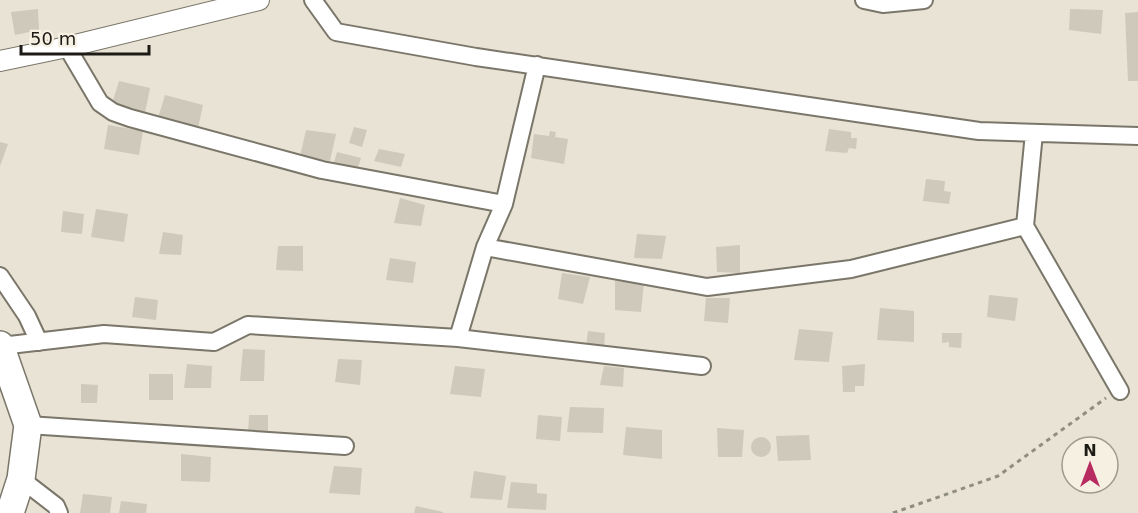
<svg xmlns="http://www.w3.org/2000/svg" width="1138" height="513" font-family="'DejaVu Sans',sans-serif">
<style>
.building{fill:#cec9bb}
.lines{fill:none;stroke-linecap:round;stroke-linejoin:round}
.minor-casing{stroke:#7a7669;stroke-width:20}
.tertiary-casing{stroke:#7a7669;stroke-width:22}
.trunk-casing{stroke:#7a7669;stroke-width:30}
.path{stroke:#908d83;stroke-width:3;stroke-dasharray:4.5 4.5;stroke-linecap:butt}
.minor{stroke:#fff;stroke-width:16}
.tertiary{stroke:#fff;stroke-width:20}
.trunk{stroke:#fff;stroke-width:27}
</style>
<rect width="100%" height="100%" fill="#e8e3d5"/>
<!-- building -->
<path class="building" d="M38,9L39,30L15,35L11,12Z
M1070,9L1103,10L1101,34L1069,30Z
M1138,12V81H1128L1125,13Z
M119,81L150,88L145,113L111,107Z
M165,95L203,105L198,128L158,118Z
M108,125L143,131L139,155L104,149Z
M354,127L367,130L362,147L349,143Z
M829,129L851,132V138H857L856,149L849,148L847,153L825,151Z
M306,130L336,134L330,161L300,156Z
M550,131L556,132L555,137L568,139L564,164L531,158L534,134L549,136Z
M0,142L8,144L0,166Z
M379,149L405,154L401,167L374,161Z
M337,152L361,158L357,171L333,166Z
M926,179L945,181L944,191L951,192L949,204L923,201Z
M400,198L425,205L421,226L394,223Z
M96,209L128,214L124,242L91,237Z
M63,211L84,214L82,234L61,232Z
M163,232L183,235L181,255L159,254Z
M637,234L666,236L662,259L634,258Z
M740,245V273L717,272L716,247Z
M278,246H303V271L276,270Z
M390,258L416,262L413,283L386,280Z
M562,273L590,277L583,304L558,299Z
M615,281L644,283L641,312L615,310Z
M989,295L1018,298L1015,321L987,317Z
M135,297L158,300L156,320L132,317Z
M706,298H730L728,323L704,321Z
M880,308L914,311V342L877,340Z
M799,329L833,332L829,362L794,360Z
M588,331L605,333L604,349L586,346Z
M942,333H962L961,348L949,347V342L942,343Z
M243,349L265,350L264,381H240Z
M338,359L362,360L360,385L335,382Z
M187,364L212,366L211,388H184Z
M865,364L864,386H855V392H843L842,366Z
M455,366L485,369L481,397L450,394Z
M604,366L624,368L623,387L600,385Z
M149,374H173V400H149Z
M81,384L98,385L97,403H81Z
M570,407L604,408L603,433L567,432Z
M249,415H268V435L248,434Z
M538,415L562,417L560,441L536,439Z
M626,427L662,430V459L623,455Z
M717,428L744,430L742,457H718Z
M809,435L811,460L778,461L776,436Z
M751 447a10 10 0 1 1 20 0a10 10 0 1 1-20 0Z
M181,454L211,457L210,482L181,481Z
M334,466L362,468L360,495L329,493Z
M474,471L506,476L502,500L470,498Z
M511,482L537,484V493L547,494L546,510L507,508Z
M83,494L112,497L110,513H80Z
M121,501L147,504L146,513H119Z
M416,506L443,512V513H414Z"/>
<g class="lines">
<!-- minor casing -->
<g class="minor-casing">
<path id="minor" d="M313,0L336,32L476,57L979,131L1138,136
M864,0L883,4L924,0
M67,47L100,103L113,112L130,118L322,170L504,204
M1034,133L1025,226L1120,391
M485,247L707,287L851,269L1025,226
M0,276L27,316L39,342
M458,338L485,247L504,204L537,65
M1,346L104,334L214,342L248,325L458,338L702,366
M28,425L345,446
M21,479L56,506L59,513"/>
</g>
<!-- tertiary casing -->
<g class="tertiary-casing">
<path id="tertiary" d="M0,61L67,47L259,0"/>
</g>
<!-- trunk casing -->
<g class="trunk-casing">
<path id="trunk" d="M0,345L28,425L21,479L10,513"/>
</g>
<!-- path -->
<path class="path" d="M893,513L998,476L1106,398"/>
<!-- minor -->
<use href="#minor" class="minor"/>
<!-- tertiary -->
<use href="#tertiary" class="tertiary"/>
<!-- trunk -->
<use href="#trunk" class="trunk"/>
</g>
<!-- north arrow -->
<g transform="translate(1090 465)"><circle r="28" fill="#f5f0e2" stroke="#9f9b90" stroke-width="1.5"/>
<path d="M0-4.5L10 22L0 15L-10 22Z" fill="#b82b60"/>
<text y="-9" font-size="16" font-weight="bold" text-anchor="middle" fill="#1d1b16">N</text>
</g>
<!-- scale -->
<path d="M21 45v9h128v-9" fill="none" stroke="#1d1b16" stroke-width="3"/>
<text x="30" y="45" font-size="18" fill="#1d1b16" stroke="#f5f0e2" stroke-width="4.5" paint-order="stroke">50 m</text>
</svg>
